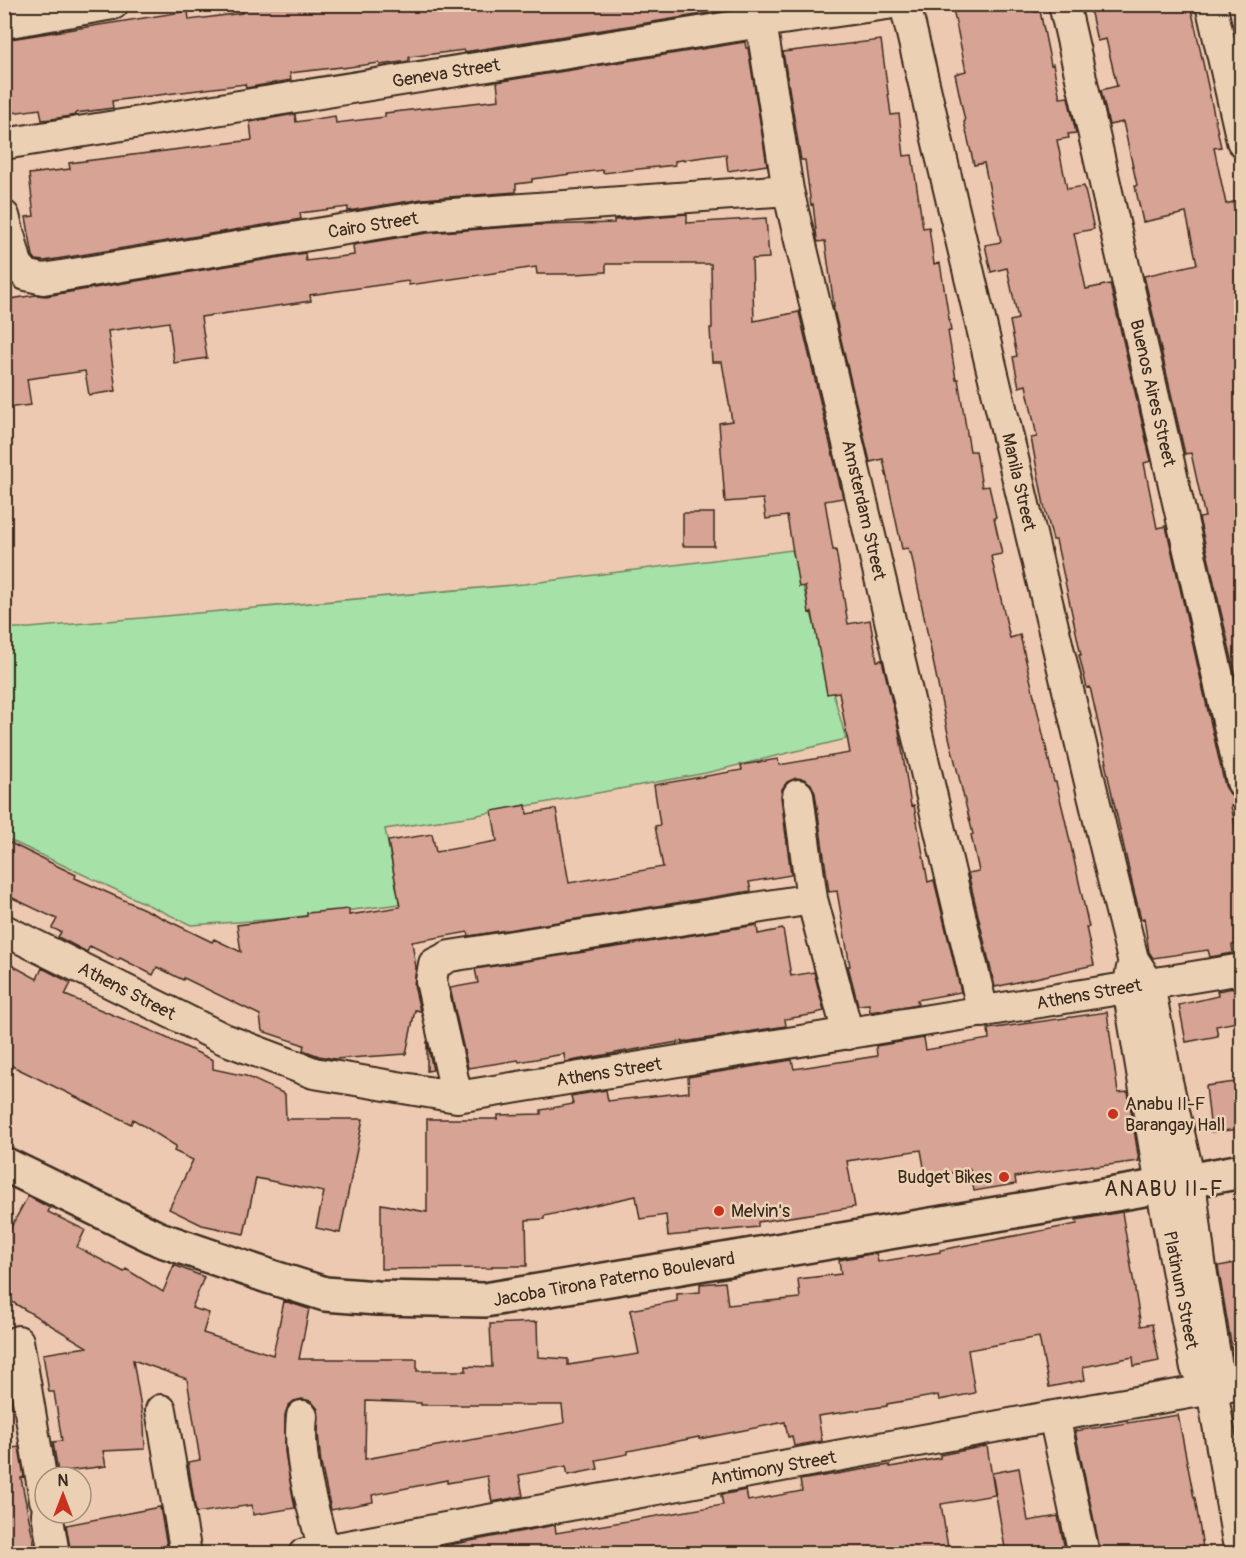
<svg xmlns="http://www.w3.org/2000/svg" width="1246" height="1558" font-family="Pangolin,sans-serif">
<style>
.green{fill:#a6e1a7;stroke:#708662;stroke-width:1.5}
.building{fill:#d6a395;stroke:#3b2a1e;stroke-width:1.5;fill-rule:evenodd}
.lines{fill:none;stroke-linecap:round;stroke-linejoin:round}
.street-casing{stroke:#3b2a1e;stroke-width:34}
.secondary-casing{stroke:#3b2a1e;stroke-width:38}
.street{stroke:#ecd0b3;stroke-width:30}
.secondary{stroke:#ecd0b3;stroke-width:33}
.poi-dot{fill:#c8321e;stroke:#ecd0b3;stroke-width:2}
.labels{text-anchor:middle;stroke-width:5;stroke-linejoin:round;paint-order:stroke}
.street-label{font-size:18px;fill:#3b2a1e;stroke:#ecd0b3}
.poi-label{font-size:18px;fill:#3b2a1e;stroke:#ecd0b3;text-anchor:start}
.quarter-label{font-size:21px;letter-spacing:1.5px;fill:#3b2a1e;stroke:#ecd0b3}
</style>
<rect width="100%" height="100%" fill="#eec9b1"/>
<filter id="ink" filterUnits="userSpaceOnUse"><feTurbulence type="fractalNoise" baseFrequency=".0167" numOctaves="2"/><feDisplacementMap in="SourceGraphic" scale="12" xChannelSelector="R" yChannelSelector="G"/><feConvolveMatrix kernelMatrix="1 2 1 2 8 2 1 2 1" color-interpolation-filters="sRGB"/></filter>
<g filter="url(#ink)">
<!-- green -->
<path class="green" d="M792,550L813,620L846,739L706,773L472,816L385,829L400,904L281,919L191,925L5,838V628H29L524,584Z"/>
<!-- building -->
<path class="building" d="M241,4H443L444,11L498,4H740L741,8L464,52V50L409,57V61L380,65L379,63L342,68L341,67L290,73L291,80L246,88L245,84L112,101L113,108L76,113V115L52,119L42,120L40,109L4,114V40L188,11L189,20L242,13Z
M952,4H1033L1035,12L1040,11L1051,65L1053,64L1060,98L1068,97L1076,133L1068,134L1069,138L1057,140L1067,189L1084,186L1094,229L1074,233L1086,289L1110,284L1151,461L1144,463L1157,528L1166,526L1225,786L1230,794L1236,798L1242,799V805L1231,806L1242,858V943L1232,945L1233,953L1210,957L1208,950L1153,958L1149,952L1144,918L1141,919L1132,883L1105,763H1107L1090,687L1087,688L1079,655H1081L1056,540H1053L1044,505L1031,438L1037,437L1026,385L1019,387L1013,357L1017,356L1010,321L1018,319L1007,268L991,272L985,245L1001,242L984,163L974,165L964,122L965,121L955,74L966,71Z
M1089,4H1190L1196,30L1221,147L1214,148L1226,204L1233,202L1242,240V702L1199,518L1205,517L1191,453L1185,454L1144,276L1197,264L1186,213L1143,222L1135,186L1137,185L1123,122L1109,125L1101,90L1117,86L1106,39L1097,41Z
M881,40L891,115L899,114L904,156L912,155L923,228L929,227L934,264L940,263L951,331H948L956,379H958L970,451H976L982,487L989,486L996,517L994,518L1002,554L991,556L1010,638L1020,635L1054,782H1056L1065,819L1089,927H1086L1094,965L995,987L968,873L979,871L971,835L973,834L947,729L911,553H909L908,548L902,549L883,459L870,462L833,306H834L825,241L818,242L817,239L813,204L811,205L805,160H801L783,52Z
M745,42L746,48H748L767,165L728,171L726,154L675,161V165L603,173V170L532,179V182L516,184V192L422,199L348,211V207L300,213L301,219L44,261L36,260L33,256L26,217L34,216L29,174L70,169L69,163L252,140L250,122L295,114L296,122L335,116L336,123L385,117V113L499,100L497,82Z
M687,214V223L766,218L769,258L752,259L754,321L799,312L843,498L825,501L833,550H836L848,624L870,620L877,661L882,660L899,731L911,806L914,805L928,882L934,880L961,992L917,1000L918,1004L870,1012L869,1004L858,1005L848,966H850L837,891L829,892L815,793L811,784L804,779L796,778L787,782L782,789L781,797L791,875L749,882L751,891L469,936L468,932L412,942L416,968L414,985L420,1011L415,1010L406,1054L335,1059L319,1056L303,1050L304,1045L262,1031L260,1015L184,978L183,980L157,967L153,975L120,958L118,960L90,946L87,952L58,937L61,932L52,928L57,919L4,894V840L76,875L75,878L144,909L212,942L214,939L241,952L237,925L307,916V913L349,909V915L400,907L388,841L432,834L436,852L497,841L492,811L526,805L527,814L556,809L569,883L663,867L655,826L660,825L654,785L742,770L741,765L778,759L779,765L850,753L839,692L827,694L812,612L809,613L805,586L799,587L787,516L766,519L763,499L725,502L719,423L732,421L722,362H712L710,328H712L711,264H606V272L576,274H537L536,267L409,285L408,281L310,295L311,301L201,317L207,358L174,363L169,322L108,331L116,391L89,395L85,371L27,379L31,405L4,408V300L36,295L46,296L305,253L306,261L354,255L353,245L427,233L538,225L614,223V220Z
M683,513H714V546H683Z
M757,925L758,934L783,929L791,976L814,972L824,1011L816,1013V1014L785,1019L786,1026L684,1042V1041L565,1062L564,1054L519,1062L518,1060L468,1068L450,988L478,983L475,969Z
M4,961L37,979L42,968L71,983L65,995L152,1031L213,1060V1069L246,1076L285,1094L286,1119H363L340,1233L316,1228L324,1192L256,1178L244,1234L202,1225L169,1209L193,1160L174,1151L176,1146L133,1119L131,1124L4,1062Z
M1240,987L1242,991V1021L1216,1026L1218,1036L1186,1042L1179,1005L1218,996L1217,991Z
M1107,1012L1118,1093L1128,1092L1139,1161L1093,1167V1165L1015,1177L1016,1184L974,1191L970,1169L926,1178L921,1150L847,1161L855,1207L758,1222V1227L668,1236L666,1215L640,1219L636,1196L544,1216V1219L526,1220L527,1266H492V1268L381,1269V1204L427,1212V1119H498V1115L541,1114V1110L573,1104L571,1096L606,1090L608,1101L689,1092L688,1077L792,1060L794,1069L877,1056L876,1046L924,1038L926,1050L989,1039L988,1029Z
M427,1041L433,1070L427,1071Z
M1242,1081V1129L1211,1132L1206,1086Z
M28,1196L50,1208L48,1212L85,1230L77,1247L124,1272L126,1269L163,1292L174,1265L204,1277L192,1308L209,1313L203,1333L273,1355L284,1301L309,1309L299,1359H417V1371H466V1366L492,1367L490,1324L537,1322L538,1357L568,1359V1365L639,1354L630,1310L677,1301V1294L700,1292V1284L725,1282L728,1305L800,1298L798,1279L841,1274L839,1260L876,1253L878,1262L940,1252V1250L1077,1224L1076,1220L1122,1212L1141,1326L1152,1324L1159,1361L1134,1366L1133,1357L1083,1367L1085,1380L1049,1387L1039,1337L968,1350L975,1393L939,1400L938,1395L887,1404V1406L818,1416L822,1441L794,1446L792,1436L788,1437L785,1422L699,1439V1437L628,1451V1454L596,1460L598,1469L568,1475L566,1466L519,1475L523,1496L492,1502L487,1476L447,1483V1480L372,1495L373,1502L331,1510L321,1464L318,1433L319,1417L318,1409L311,1401L302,1399L294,1401L288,1406L285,1415V1452L295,1508L253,1515L252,1505L196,1513L188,1462L200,1460L187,1379L133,1360L144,1425L145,1449L103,1451L106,1466L58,1472L53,1442L62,1441L54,1392H49L43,1354L87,1347L4,1297V1240ZM366,1401L421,1403V1405H562L564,1423L365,1459Z
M1242,1262V1354L1233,1355L1218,1266Z
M1178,1415L1194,1498H1195L1204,1554H1101L1075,1431Z
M987,1446L995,1495L941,1504L949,1554H423V1550L555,1525L556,1533L723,1505L721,1495L746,1490L748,1501L802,1491L800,1480L890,1465V1467L940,1458V1455Z
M19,1447L24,1477L21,1478L36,1554H4V1449Z
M1019,1468L1028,1521L1058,1516L1066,1554H1006L992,1473Z
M160,1507L167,1546L125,1554H71L66,1525Z"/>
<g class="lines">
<!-- street casing -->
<g class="street-casing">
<path id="street" d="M758,4L788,190L983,1012
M905,4L1112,875L1133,959L1149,984L1167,1081L1190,1181L1200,1262L1217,1367L1212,1389L1240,1554
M1064,4L1242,782
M1211,4L1242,141
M4,23L113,4
M4,144L761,22L887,4
M4,216L17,264L26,275L43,279L425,216L788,190
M798,795L812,899
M4,930L224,1039L314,1073L457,1097L1242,969
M1132,968L1128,988L1161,1186L1196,1368L1212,1389
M457,1097L431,981L434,964L450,956L812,899L848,1034
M18,1341L45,1500
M161,1410L186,1554
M302,1416C297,1461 313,1507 324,1550
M1054,1416L1084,1554
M47,1513L54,1554
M304,1554L1054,1416L1242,1384"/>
</g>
<!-- secondary casing -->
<g class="secondary-casing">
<path id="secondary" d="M4,1164L159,1239L271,1277L325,1294L377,1298L485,1300L1133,1191L1242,1171"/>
</g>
<!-- street -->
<use href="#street" class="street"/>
<!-- secondary -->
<use href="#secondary" class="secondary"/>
</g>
</g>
<!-- markers -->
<g class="poi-dot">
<circle cx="1113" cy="1114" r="6"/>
<circle cx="1004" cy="1177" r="6"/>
<circle cx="719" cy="1211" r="6"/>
</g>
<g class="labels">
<!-- street labels -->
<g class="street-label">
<text transform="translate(446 73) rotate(-9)" y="6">Geneva Street</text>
<text transform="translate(373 225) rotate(-9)" y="6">Cairo Street</text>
<text transform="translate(1153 393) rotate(77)" y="6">Buenos Aires Street</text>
<text transform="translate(1019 482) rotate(77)" y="6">Manila Street</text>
<text transform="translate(864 510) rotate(77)" y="6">Amsterdam Street</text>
<text transform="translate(127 991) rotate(27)" y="6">Athens Street</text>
<text transform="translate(1089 994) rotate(-10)" y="6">Athens Street</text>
<text transform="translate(609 1072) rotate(-9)" y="6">Athens Street</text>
<text transform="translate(614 1279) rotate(-10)" y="6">Jacoba Tirona Paterno Boulevard</text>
<text transform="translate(1181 1290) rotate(79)" y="6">Platinum Street</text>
<text transform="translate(773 1468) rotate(-10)" y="6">Antimony Street</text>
</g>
<!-- poi labels -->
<g class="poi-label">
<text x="1125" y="1110">Anabu II-F<tspan x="1125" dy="21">Barangay Hall</tspan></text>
<text x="992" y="1183" text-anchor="end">Budget Bikes</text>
<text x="731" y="1217">Melvin's</text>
</g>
<!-- quarter labels -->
<g class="quarter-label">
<text x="1164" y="1196">ANABU II-F</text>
</g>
</g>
<!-- margin -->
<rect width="1246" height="1558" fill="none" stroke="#ecd0b3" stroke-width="24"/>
<rect x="12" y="12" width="1222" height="1534" fill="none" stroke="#3b2a1e" stroke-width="2" filter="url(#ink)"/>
<!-- north arrow -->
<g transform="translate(63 1495)"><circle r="28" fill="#ecd0b3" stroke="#a58e77" stroke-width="1.5"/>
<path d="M0-4.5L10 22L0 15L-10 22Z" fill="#c8321e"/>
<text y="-9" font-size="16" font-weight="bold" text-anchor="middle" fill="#3b2a1e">N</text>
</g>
</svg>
